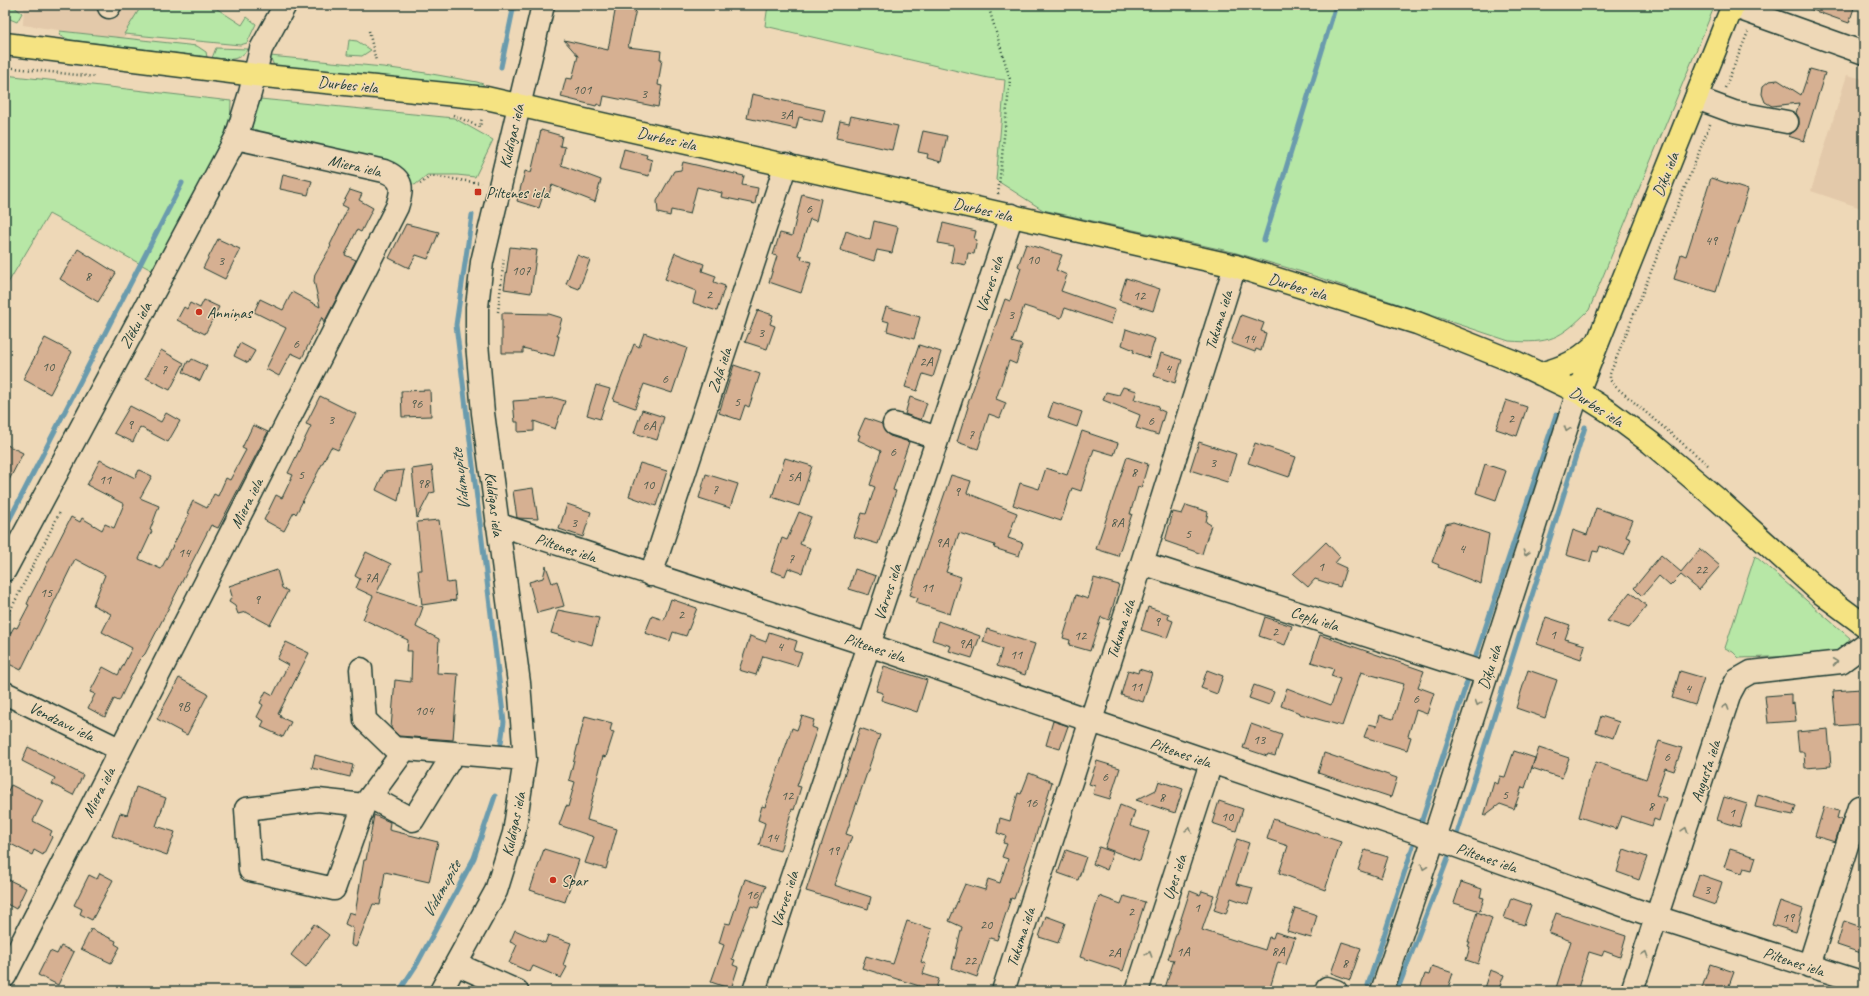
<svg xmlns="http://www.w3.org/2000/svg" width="1869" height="996" font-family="Caveat,sans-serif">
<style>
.built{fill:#e3c9aa}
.green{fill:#b7e7a6;stroke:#6b926d}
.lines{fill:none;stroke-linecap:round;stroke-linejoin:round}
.stream{stroke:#6b9bad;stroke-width:5}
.building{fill:#d6b092;stroke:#1f3d34}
.minor-casing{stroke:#1f3d34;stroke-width:25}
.major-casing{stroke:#1f3d34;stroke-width:25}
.path{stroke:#1f3d34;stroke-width:2.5;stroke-dasharray:1 3;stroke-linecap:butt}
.minor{stroke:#eed8b7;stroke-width:22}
.major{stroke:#f5e382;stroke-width:22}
.oneway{stroke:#7c836f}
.poi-dot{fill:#c8321e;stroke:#eed8b7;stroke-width:1.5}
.labels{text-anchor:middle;stroke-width:3;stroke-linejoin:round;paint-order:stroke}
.number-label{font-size:14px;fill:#4d5a4c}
.street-label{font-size:16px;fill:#1f3d34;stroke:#eed8b7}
.poi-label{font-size:16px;fill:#1f3d34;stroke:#eed8b7;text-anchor:start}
.water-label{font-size:17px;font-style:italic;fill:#2c4d48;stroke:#eed8b7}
</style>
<rect width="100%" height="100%" fill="#eed8b7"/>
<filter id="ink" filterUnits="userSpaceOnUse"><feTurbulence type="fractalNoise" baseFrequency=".025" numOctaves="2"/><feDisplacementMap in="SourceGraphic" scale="8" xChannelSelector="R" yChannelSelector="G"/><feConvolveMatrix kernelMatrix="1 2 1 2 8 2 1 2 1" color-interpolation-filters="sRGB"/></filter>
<g filter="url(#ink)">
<!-- built -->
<path class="built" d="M24,5H145L123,39L23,25Z
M1847,75L1864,79V209L1811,191Z"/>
<!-- green -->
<path class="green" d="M5,5H12L22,13L17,22L5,17Z
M142,5H211L242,25L247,17L256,24L247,43L240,45L124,34Z
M768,5H1715L1589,310C1560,339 1550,344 1509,341L1302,272L1233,252L1043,210L996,180L1005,80L988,78L765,26Z
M60,31L197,46L206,52L207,57L70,40L59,35Z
M349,40L357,41L371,50L362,56L347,55Z
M216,48L248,49C237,63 228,59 212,58Z
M270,56L383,67L426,73L477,82L483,84L485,88L279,69L274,66Z
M5,75L231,101L230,127L155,272L49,214L5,288Z
M260,99L454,118L493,140L475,177L457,175H427L415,185L412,184L405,171L259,138L252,130V121Z
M1755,556L1850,638L1840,652L1830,655L1739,658L1733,652L1725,648Z"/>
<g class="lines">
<!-- stream -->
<path class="stream" d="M501,67L514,5
M472,215L456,325L504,722L501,743
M1264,240L1336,5
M5,528L182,183
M1476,656L1556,415
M1422,820L1467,682
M1456,837L1585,427
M1368,985L1413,846
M400,990L417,964L474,858L495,796
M1397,991L1448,858"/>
</g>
<!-- building -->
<path class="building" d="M1805,5H1855L1849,23L1804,7Z
M616,6L636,9L628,47L661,51L660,59H662L658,85L662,86L658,107L604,96L602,106L597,104L596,106L561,97L566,78L572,79L578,56L564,40L608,50Z
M1810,69L1825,73L1804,141L1788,136L1796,130L1799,125V118L1796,113L1799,103L1772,106L1765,102L1762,94L1763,86L1769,81L1778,80L1801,95Z
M752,94L825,110L822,122L799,117L796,129L747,118Z
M851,116L898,126L892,150L836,138L840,121L849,123Z
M541,130L562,136L560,146L565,147L561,165L601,180L595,202L552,185L549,194L544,193L539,208L517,201L525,171L531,173Z
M923,131L947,136L941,162L927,158L928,154L918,152Z
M624,149L647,155L646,158L652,160L649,176L619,169Z
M683,162L744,176L742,185L758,188L755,204L721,197L722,193L697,187L690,214L671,210L670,216L658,213L657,201L674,171L681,170Z
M283,174L312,181L308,195L280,189Z
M1711,178L1748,190L1716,292L1674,279L1681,254L1686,256Z
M350,190L362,194L359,200L373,208L361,232L357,230L345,255L356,260L324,323L322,317L302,358L291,353L279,376L266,369L286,328L254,312L260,299L283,310L292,292L320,307L314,281L315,274L331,246L330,245L348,208L342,205Z
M802,194L821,199L816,221L810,219L798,255L802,256L801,259L811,262L801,293L769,282L777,256L773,255L780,233L792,236Z
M874,221L898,227L892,253L877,250L874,261L840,250L846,231L870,240Z
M943,223L976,231L974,239L977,240L974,254L968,253L966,265L951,262L954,246L938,243Z
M406,224L439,232L428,259L416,255L409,268L389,258Z
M218,239L240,249L225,279L203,268Z
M1026,244L1062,255L1056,270L1067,275L1061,291L1115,310L1111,324L1065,308L1061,318L1024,306L1012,342L1022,345L1016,364L1009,361L996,399L1006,403L1000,418L989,414L978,449L957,442L968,407L967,406L1005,299L1010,301L1021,268L1018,266Z
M510,247L537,250L531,293L504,289Z
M78,249L116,273L98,302L60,279Z
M675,253L704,264L702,271L716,276L714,282L725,286L717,311L693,303L696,291L665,279Z
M577,255L590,260L579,289L566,284Z
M1126,278L1160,289L1153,311L1119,300Z
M204,300L219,307L205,334L177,320L184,307L187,309L190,303L200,308Z
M886,307L920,317L914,339L887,331L889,322L882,320Z
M758,310L773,315L770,324L775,326L767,349L745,342Z
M502,313L549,314L562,318L557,336H559L554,356L523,348V353H502Z
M1241,315L1264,323L1261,331L1266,333L1261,351L1256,349L1255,352L1231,343Z
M1126,329L1155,339L1149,358L1133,352L1134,350L1122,345Z
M644,333L687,348L672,393L644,384L635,408L613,400L634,344L639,347Z
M45,338L72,352L50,394L23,379Z
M240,343L255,351L248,363L234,356Z
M919,345L941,352L933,377L923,374L917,391L905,387Z
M161,350L184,363L170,390L146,378Z
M1161,353L1182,360L1175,383L1154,376Z
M192,359L207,366L200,381L183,372L188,361L190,362Z
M734,365L760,374L749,407L745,405L740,420L719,413Z
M596,385L610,389L600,419L587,415Z
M1123,387L1137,391L1134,399L1159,406L1158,409L1165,412L1158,435L1136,428L1140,415L1103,400L1106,392L1119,395Z
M430,390L431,416L402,417L401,391Z
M320,396L356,414L338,450L331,447L296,514L294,512L284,531L264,520L276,495L282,498L293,475L288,473L311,426L306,424Z
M910,397L927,403L921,420L905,414Z
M555,398L565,401L555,429L534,421V431L518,432V422H515L513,401Z
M1506,400L1527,407L1517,436L1496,429Z
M1053,402L1082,412L1077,427L1048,417Z
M130,406L161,422L166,413L180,421L168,442L140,427L133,442L114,433Z
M642,410L664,417L657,440L634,433Z
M865,418L882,424L885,432L890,436L909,442L893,490L896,491L878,544L854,537L862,513L866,514L875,487L870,485L881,451L858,440L860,435L858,434Z
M253,425L268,432L218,528L211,525L145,654L139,660L119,701L114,699L105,717L88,708L95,694L90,692L103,667L118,675L132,648L102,632L111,614L93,605L105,575L75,559L21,670L5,662V643L14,627L17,628L29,605L27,604L30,597L71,517L80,522L82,518L102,530L105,524L114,528L124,504L87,485L100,460L135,478L139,470L152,476L140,498L159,506L150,530L152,531L139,559L161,569L189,514L187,513L193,501L207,508L214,494L218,496L226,478L230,480L246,450L242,448Z
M1082,431L1118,443L1114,455L1094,449L1081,491L1072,488L1061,521L1013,505L1020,483L1039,489L1046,468L1067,475Z
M1199,442L1236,454L1227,482L1190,470Z
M1255,443L1296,457L1289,477L1248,463Z
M5,444L23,453L5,488Z
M1127,457L1148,464L1141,488L1138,487L1130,514H1132L1118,556L1096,549Z
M785,458L812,466L799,506L772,497Z
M640,463L667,471L656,506L629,496Z
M1485,464L1506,471L1496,500L1476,493Z
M432,466L435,492L430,493L417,518L412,469Z
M404,470L398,501L376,490L384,472Z
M706,474L738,484L730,508L699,498Z
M951,475L971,481L967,493L1017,513L1008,538L1023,543L1019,556L994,548L995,545L959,533L946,572L961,577L950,614L916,603L918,598L910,595Z
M533,488L538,519L517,518L513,491Z
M567,504L591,512L583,537L559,529Z
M1186,505L1208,512L1206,522L1211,525L1202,554L1165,541L1173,512L1182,514Z
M1596,508L1633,520L1626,537L1631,539L1624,555L1600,546L1598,552L1593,551L1590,562L1566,555L1573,530L1587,535Z
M799,512L811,517L800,544L810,548L802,573L788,568L785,576L771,571L782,538L787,540Z
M439,520L447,583L454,582L456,600L422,605L418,570H422L417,522Z
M1453,522L1489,534L1481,584L1438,567L1439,565L1432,562L1446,524Z
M1326,542L1340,557L1335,563L1346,568L1340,587L1315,579L1308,587L1293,574Z
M1700,549L1720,566L1699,590L1681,575L1670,586L1659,576L1642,596L1634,588L1661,555L1681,572Z
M366,552L391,564L377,592L423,607L416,627L439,639L437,673L458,674L453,740L399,736L391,728L395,680L411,682L412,651H407L408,640L363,619L373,596L356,588L360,579L355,576Z
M546,566L552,583L557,581L564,606L537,613L529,582L543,578Z
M855,569L876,576L869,595L849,589Z
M277,570L282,588L288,591L270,625L246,612L238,614L235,606L229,602L232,596L229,586Z
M1094,578L1119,585L1109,620L1101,617L1090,651L1069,645L1070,640L1063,638L1076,595L1088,599Z
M1630,592L1647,606L1629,628L1607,621Z
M671,599L697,608L686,636L673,632L670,641L645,633L652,616L664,620Z
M1148,607L1169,614L1168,619L1173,621L1167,638L1141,630Z
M558,610L599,618L592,645L551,633Z
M1265,617L1292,626L1285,645L1259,636Z
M1546,617L1570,625L1565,639L1585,645L1581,659L1537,644Z
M938,621L980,636L972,658L949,651L951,646L932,640Z
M987,629L1035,644L1025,675L997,666L1002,649L983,642Z
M769,632L797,641L794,651L802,653L797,666L763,656L756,675L739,670L750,636L766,642Z
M1320,635L1424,671L1418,687L1434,693L1427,714L1416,710L1408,736L1411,737L1407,750L1364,737L1369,724L1377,726L1380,715L1393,719L1404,684L1361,672L1342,726L1300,714V713L1281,706L1287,688L1331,705L1340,679L1331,676L1334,669L1311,662Z
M286,642L309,653L278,714L281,715L280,717L291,722L283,737L261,727L264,721L257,717L263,705L260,703L266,691L273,695L288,665L277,659Z
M884,666L927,680L917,712L881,700L883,693L876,691Z
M1139,669L1152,673L1143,702L1121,695L1128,670L1138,673Z
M1207,670L1223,676L1217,694L1201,688Z
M1528,670L1557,680L1545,718L1516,708Z
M1680,671L1704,678L1695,705L1672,698Z
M179,678L208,694L187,735L157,719Z
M1254,685L1274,692L1269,705L1249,698Z
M1861,689L1863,715L1860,716L1861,724L1836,726L1833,691Z
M1791,694V704L1794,703L1796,721L1768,723L1765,696Z
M585,716L612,723L610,731L614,732L606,757L603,756L587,820L617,829L606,869L585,863L594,837L559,825L566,806L568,807L575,782L569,780Z
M802,716L814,720L812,727L817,729L797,786L801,787L794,810L792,809L780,851L759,845L765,823L758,820L762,806L765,807L792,728L797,730Z
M1601,716L1619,722L1613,738L1596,732Z
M1053,721L1068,726L1060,749L1046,745Z
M1251,724L1282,735L1275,756L1268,754L1267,756L1243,748Z
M860,728L880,735L846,834L852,836L834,885L871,897L868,909L806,891Z
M1828,729L1831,766L1805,768L1804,752H1799L1797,732Z
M1659,741L1682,748L1674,771L1665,768L1656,795L1666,798L1659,821L1654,819L1652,826L1621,816L1616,829L1579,817L1590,777L1596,762L1646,779Z
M28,747L83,775L73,795L52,784L55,778L22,761Z
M1539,748L1569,758L1562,778L1532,768Z
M1514,751L1535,758L1525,788L1522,787L1514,809L1500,804L1484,816L1494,782L1498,784L1500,776L1505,777Z
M1324,753L1397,778L1391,797L1318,773Z
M315,755L353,765L350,777L312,768Z
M1097,761L1120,768L1110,799L1093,794L1095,786L1089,784Z
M1029,773L1052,782L1035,838L1014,899L1011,898L997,940L990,938L977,977L952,968L962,927L949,921L965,884L985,890L988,879L1000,883L1008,859L1002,857L1007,844L1003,843L1006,836L997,833L1000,818L1010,821L1018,793L1021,794Z
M1159,781L1183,789L1175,813L1136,800L1156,790Z
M11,785L43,801L33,821L52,831L50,835L52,837L43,855L34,850L32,855L5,841V796Z
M136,787L166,798L156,826L175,832L167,855L112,836L120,813L127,815Z
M1758,794L1796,806L1793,815L1755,807Z
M1724,797L1747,804L1740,827L1717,820Z
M1219,801L1243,809L1236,831L1212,823Z
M1120,805L1135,811L1130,826L1149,832L1140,861L1105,848Z
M1824,807L1839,811L1837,818L1842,820L1835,842L1815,836Z
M374,815L390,822L389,830L438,842L429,882L385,872L380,905L373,904L356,947L351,945L353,928L345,924L349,912L355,914L364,860H366Z
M1273,819L1341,842L1325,890L1279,873L1288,846L1267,839Z
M1237,839L1249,843L1236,884L1253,888L1248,904L1231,898L1226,914L1214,910Z
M1099,847L1113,852L1107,870L1093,864Z
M544,849L579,860L565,902L530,890Z
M1624,849L1647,857L1639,880L1617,872Z
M1730,849L1756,857L1752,870L1744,868L1742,873L1724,867Z
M1066,850L1086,857L1078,880L1058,873Z
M1365,850L1388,857L1381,878L1358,870Z
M100,873L113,880L92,920L80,914L82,909L74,905L89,875L97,879Z
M1699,874L1722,882L1715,905L1692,897Z
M5,878L26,888L16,909L5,903Z
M745,879L766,886L758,908L751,906L738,940L732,959L735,960L733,965L738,967L731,989L711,982L724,945L719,943L725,923L730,924Z
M1461,882L1482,889L1480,897L1484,898L1480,911L1454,903Z
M1190,891L1200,895L1202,891L1214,895L1202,930L1265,950L1269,937L1273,938L1275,932L1295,938L1286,965L1278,962L1269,991H1164L1174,960L1168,959Z
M1099,896L1121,904L1124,896L1145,902L1123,971L1080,957Z
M1511,898L1531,905L1524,925L1504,918Z
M1780,901L1803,909L1796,932L1772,925Z
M1295,908L1317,915L1311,938L1287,931Z
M1477,912L1492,918L1478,964L1466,960L1470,947L1468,946L1470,942H1468Z
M1556,913L1626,936L1620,957L1604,951L1602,956L1589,952L1577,991H1555L1571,941L1549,933Z
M1046,916L1065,923L1058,943L1039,937Z
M907,921L932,929L921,962L926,964L923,974L939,979L935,991L862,968L866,956L893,964Z
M1844,921L1864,928V943L1861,953L1837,945Z
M314,924L329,935L306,967L291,955Z
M91,929L116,941L115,944L120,947L111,963L81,949Z
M515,930L545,943L548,935L571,943L563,965L567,967L561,978L533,966L530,972L509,963L517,945L510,942Z
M1342,942L1361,948L1350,980L1331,973Z
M61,946L74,952L58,985L38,975L50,951L57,954Z
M1710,964L1734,972L1727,991H1701Z
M1432,966L1453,973L1447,991H1419L1425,974L1429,975Z
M1490,970L1504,975L1498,991H1483Z"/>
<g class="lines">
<!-- minor casing -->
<g class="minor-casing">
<path id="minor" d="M1732,6L1864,53
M109,7L110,5
M1696,98L1734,112L1787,122
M894,424L938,438
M497,524L869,645L1434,838L1656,917L1864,983
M1142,563L1487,674
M5,570L236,138L250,93L261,49L285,5
M651,575L786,164
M361,669L365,720L394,748L525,759
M5,693L119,749
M370,797L413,820L454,753
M364,805L318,800L246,809L250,870L334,889L364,805L405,749
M456,964L517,991
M1809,966L1859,807
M5,976L397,207C403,189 404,179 384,171L236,138
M1327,988L1336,991
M441,991L496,891L514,833L525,759L519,683L483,413L477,343V307L482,262L543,5
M754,991L1012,215
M1003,991L1142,563L1235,266
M1137,991L1211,763
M1382,991L1434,838L1578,392
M1632,991L1730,693L1737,680L1751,672L1841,662L1864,645"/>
</g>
<!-- major casing -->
<g class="major-casing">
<path id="major" d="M5,44L255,75L486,98L1235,266L1417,323L1515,362L1578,392L1608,411L1651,443L1717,499L1821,593L1864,625
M1540,374C1565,367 1577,362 1596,344
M1578,392L1733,5"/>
</g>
<!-- path -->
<path class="path" d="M988,5L1010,79L998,195
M369,31L376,61
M5,67L96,77
M1725,88L1748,32
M453,115L480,127L482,117
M420,184L431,176L481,183
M498,312L504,258
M1708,465L1616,387L1610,380V374L1711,122
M5,621L60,512"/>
<!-- minor -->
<use href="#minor" class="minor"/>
<!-- major -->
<use href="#major" class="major"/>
</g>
<!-- one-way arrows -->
<defs><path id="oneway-chevron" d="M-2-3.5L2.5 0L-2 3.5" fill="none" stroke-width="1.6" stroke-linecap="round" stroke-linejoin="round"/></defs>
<g class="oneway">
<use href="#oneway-chevron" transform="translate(1567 429) rotate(108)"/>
<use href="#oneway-chevron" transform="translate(1526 553) rotate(108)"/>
<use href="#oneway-chevron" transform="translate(1835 662) rotate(-8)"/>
<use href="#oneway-chevron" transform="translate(1478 703) rotate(108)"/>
<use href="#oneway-chevron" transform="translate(1726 707) rotate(-72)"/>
<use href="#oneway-chevron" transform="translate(1189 830) rotate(-72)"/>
<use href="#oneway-chevron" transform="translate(1685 830) rotate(-72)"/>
<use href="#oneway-chevron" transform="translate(1424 867) rotate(109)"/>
<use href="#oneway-chevron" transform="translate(1149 954) rotate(-72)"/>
<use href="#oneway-chevron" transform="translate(1645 954) rotate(-72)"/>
</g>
</g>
<!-- markers -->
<g class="poi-dot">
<rect x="474" y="188" width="8" height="8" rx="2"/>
<circle cx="199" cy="312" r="4"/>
<circle cx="553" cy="880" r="4"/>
</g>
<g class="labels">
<!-- number labels -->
<g class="number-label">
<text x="582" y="94">101</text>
<text x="644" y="98">3</text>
<text x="786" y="119">3A</text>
<text x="809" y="213">6</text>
<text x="1711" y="245">49</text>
<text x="1033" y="264">10</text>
<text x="221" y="265">3</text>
<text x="521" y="275">107</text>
<text x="88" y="281">8</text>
<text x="709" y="299">2</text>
<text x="1139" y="300">12</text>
<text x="1011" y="319">3</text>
<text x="761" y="337">3</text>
<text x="1249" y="343">14</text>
<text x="296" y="348">6</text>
<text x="926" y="366">2A</text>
<text x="48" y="371">10</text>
<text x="1168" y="373">4</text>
<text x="164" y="374">7</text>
<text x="665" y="383">6</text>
<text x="737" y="406">5</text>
<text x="416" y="408">96</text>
<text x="1511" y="423">2</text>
<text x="331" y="424">3</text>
<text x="1151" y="425">6</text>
<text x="130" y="429">9</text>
<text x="649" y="430">6A</text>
<text x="971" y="439">7</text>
<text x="893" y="456">6</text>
<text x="1213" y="467">3</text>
<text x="1134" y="477">8</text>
<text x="301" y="479">5</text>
<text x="794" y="481">5A</text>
<text x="105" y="484">11</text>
<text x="423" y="488">98</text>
<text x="648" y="489">10</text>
<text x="715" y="494">7</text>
<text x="957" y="496">9</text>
<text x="574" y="527">3</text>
<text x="1117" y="527">8A</text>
<text x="1188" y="538">5</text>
<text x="942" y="547">9A</text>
<text x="1462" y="553">4</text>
<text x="184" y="557">14</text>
<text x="791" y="563">7</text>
<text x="1321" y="571">1</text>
<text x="1701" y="574">22</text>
<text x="371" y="582">7A</text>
<text x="927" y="592">11</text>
<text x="46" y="597">15</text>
<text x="257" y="604">9</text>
<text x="681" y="619">2</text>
<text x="1157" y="626">9</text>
<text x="1275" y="636">2</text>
<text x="1553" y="639">1</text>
<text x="1080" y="640">12</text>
<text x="965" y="648">9A</text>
<text x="780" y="651">4</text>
<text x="1016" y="659">11</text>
<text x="1136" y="691">11</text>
<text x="1688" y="693">4</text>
<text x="1416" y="703">6</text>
<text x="183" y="711">9B</text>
<text x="424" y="715">104</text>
<text x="1259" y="744">13</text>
<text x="1667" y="761">6</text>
<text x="1105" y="781">6</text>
<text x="1505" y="799">5</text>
<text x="787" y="800">12</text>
<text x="1162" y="802">8</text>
<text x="1031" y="807">16</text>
<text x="1651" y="811">8</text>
<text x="1732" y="817">1</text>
<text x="1227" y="821">10</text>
<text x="772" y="842">14</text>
<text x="833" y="855">19</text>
<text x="1707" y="894">3</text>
<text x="752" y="899">16</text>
<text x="1197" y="912">1</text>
<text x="1131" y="916">2</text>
<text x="1788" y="922">19</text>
<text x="986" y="929">20</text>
<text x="1183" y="956">1A</text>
<text x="1278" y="956">8A</text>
<text x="1114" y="957">2A</text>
<text x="970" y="965">22</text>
<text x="1345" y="968">8</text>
</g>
<!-- street labels -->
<g class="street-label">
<text transform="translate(348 84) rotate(6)" y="6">Durbes iela</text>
<text transform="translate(511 136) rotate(-77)" y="6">Kuldīgas iela</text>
<text transform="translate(667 138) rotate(13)" y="6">Durbes iela</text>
<text transform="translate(355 165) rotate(13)" y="6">Miera iela</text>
<text transform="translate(1665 174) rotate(-68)" y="6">Dīķu iela</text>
<text transform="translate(983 209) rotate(13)" y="6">Durbes iela</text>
<text transform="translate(989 284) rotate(-72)" y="6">Vārves iela</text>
<text transform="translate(1298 286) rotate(17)" y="6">Durbes iela</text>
<text transform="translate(1218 320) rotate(-73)" y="6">Tukuma iela</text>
<text transform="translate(135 325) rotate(-62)" y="6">Zlēku iela</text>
<text transform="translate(719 370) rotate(-72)" y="6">Zaļā iela</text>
<text transform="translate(1597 406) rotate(33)" y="6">Durbes iela</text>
<text transform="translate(246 503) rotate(-63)" y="6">Miera iela</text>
<text transform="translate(495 504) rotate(83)" y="6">Kuldīgas iela</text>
<text transform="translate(566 547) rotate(18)" y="6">Piltenes iela</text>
<text transform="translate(887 592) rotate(-72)" y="6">Vārves iela</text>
<text transform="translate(1315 618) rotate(18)" y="6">Cepļu iela</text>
<text transform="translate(1120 629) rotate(-72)" y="6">Tukuma iela</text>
<text transform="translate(875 647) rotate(18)" y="6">Piltenes iela</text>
<text transform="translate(1489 667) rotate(-72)" y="6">Dīķu iela</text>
<text transform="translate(62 721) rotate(26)" y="6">Vendzavu iela</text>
<text transform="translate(1181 752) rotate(19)" y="6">Piltenes iela</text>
<text transform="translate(1705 771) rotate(-72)" y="6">Augusta iela</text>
<text transform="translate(98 792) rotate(-63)" y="6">Miera iela</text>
<text transform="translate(513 824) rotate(-78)" y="6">Kuldīgas iela</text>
<text transform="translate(1487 857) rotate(19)" y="6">Piltenes iela</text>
<text transform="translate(1174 877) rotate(-72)" y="6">Upes iela</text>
<text transform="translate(784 899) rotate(-72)" y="6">Vārves iela</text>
<text transform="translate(1020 937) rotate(-72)" y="6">Tukuma iela</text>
<text transform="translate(1794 961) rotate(18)" y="6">Piltenes iela</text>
</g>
<!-- poi labels -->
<g class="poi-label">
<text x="486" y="198">Piltenes iela</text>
<text x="207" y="318">Anniņas</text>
<text x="561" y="886">Spar</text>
</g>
<!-- water labels -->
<g class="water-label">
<text transform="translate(460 480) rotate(-97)" y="6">Vidumupīte</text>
<text transform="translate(441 889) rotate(-61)" y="6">Vidumupīte</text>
</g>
</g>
<!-- margin -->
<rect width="1869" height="996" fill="none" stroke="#eed8b7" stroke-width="20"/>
<rect x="10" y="10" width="1849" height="976" fill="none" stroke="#1f3d34" stroke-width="1.5" filter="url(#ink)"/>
</svg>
